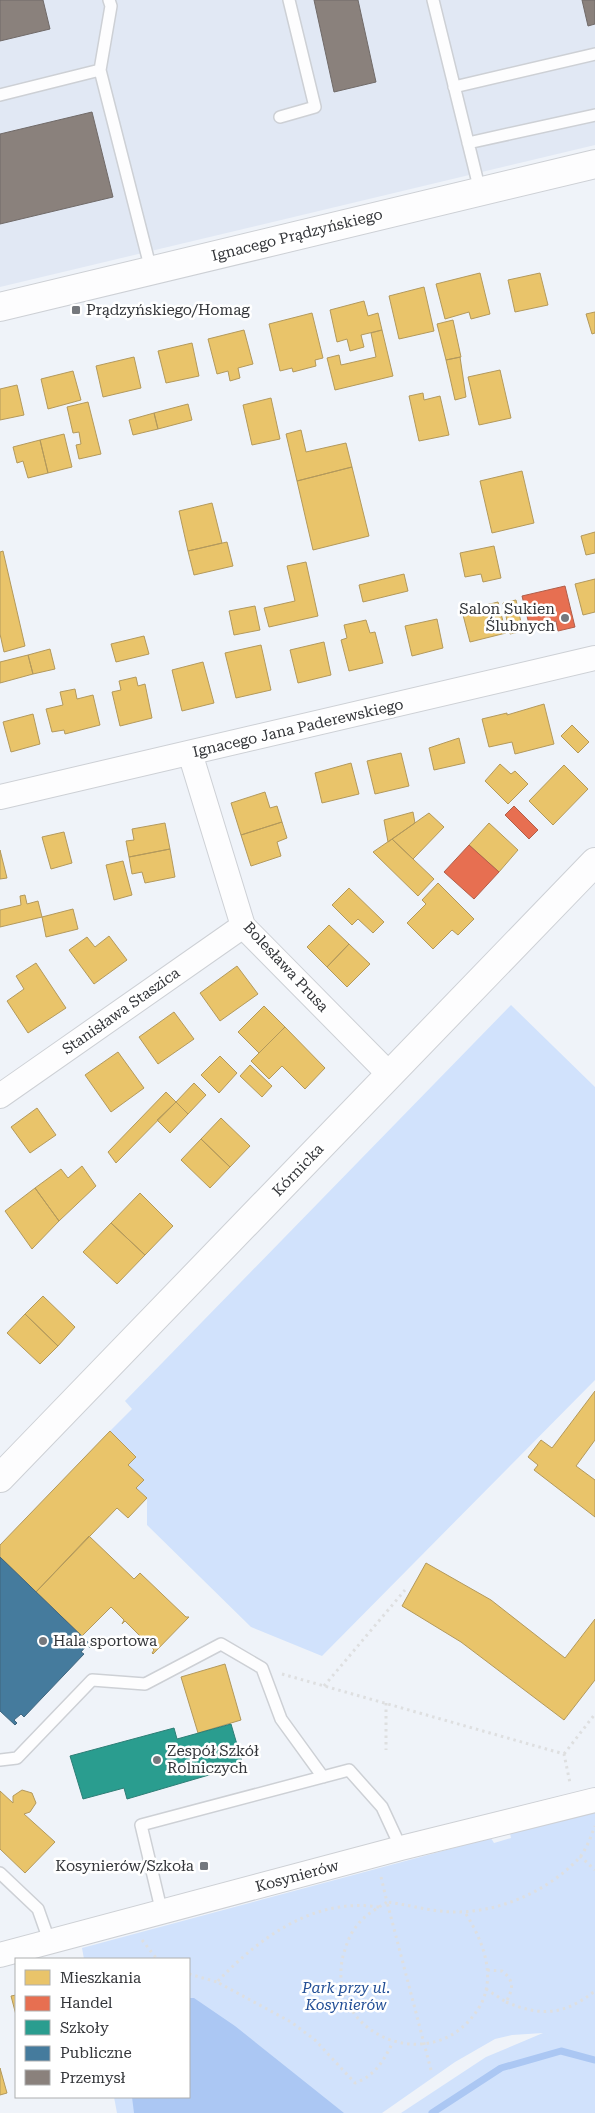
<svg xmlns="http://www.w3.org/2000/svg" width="595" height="2113" font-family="'Roboto Serif',serif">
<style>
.built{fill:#e1e8f4}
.green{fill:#d1e2fc}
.water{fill:#abc7f3}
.homes{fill:#e9c46a;stroke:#b3995c}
.shops{fill:#e76f51;stroke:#b15e4a}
.schools{fill:#2a9d8f;stroke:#2d7e76}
.public{fill:#457b9d;stroke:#40667f}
.industry{fill:#8a817c;stroke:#706a68}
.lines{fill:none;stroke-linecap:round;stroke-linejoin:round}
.stream{stroke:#abc7f3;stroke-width:7}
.service-casing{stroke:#cdd0d5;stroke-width:14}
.minor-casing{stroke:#cdd0d5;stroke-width:26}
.tertiary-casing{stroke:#cdd0d5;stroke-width:30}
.path{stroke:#dedfe0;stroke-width:3;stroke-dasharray:2.5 4;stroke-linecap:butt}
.service{stroke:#fdfdfe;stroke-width:11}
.minor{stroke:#fdfdfe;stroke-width:24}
.tertiary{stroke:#fdfdfe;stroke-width:28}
.poi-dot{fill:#75787d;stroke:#fff;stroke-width:2}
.labels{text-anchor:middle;stroke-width:5;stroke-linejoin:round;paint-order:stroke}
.street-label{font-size:15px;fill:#34363a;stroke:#fff}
.poi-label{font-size:15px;fill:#34363a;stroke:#fff;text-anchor:start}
.park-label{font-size:15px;font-style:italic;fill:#234f96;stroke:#fff}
</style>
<rect width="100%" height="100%" fill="#eff3f9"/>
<!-- built -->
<path class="built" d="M0,0H595V145L0,287Z"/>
<!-- green -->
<path class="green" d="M511,1005L595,1087V1380L322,1656L251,1627L147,1525V1498L136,1488L143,1480L128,1465L136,1456L110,1431L132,1409L125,1401Z
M595,1810V2113H401L486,2057L543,2033L512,2035L495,2039L455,2062L382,2113H117L114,2097H189V1959H84L82,1948L491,1838L494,1843L511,1838L510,1833Z"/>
<!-- water -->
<path class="water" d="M189,1998H194L235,2026L344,2113H134L132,2097H189Z"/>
<!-- homes -->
<path class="homes" d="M480,273L490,314L471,319L469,312L445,319L436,284Z
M540,273L548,305L515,312L508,280Z
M424,287L434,331L399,339L389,296Z
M364,301L368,316L378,313L382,330L361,335L364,347L350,351L347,339L337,342L330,310Z
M595,312V333L592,334L586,314Z
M312,313L323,358L315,360L316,366L293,372L292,368L280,371L269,324Z
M453,320L461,357L446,360L437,324Z
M244,330L253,364L238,368L240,378L230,381L228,371L217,374L208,339Z
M382,330L393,376L335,390L327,358L339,355L341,365L376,357L371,333Z
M192,343L199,376L166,383L158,351Z
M134,357L141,388L103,397L96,366Z
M460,357L466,397L455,400L446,360Z
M500,370L511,418L479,425L468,377Z
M73,371L81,400L48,409L41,379Z
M17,385L24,415L0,420V389Z
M423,393L424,400L440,396L449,435L419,441L409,396Z
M271,398L280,439L252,445L243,405Z
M88,402L101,454L79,459L76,445L81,444L79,432L73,433L67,407Z
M188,404L192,420L158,429L154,413Z
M154,413L158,429L133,435L129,420Z
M301,430L306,452L346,443L352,467L297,481L286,434Z
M64,434L72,467L48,473L40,440Z
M40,440L48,473L28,478L23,461L17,463L13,447Z
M352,467L369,536L313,550L297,481Z
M522,471L534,523L492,533L480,481Z
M212,503L222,543L188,551L179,511Z
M595,532V553L586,555L581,536Z
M227,542L233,566L194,575L188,551Z
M494,546L501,578L483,582L481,574L465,577L460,553Z
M3,551L25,646L4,652L0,634V552Z
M306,562L318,616L269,627L264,608L295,601L287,566Z
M404,574L408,591L363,602L359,585Z
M595,579V612L583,615L575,584Z
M516,600L523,631L510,634L503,603Z
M498,602L506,633L470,642L462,611Z
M255,606L260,630L234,635L229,611Z
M437,619L443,648L412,656L405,626Z
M366,620L370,633L375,632L383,663L349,671L341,640L347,638L344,625Z
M144,636L149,654L116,662L111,644Z
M324,642L331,675L298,683L290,650Z
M261,645L271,690L236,698L225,653Z
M50,649L55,669L33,674L28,655Z
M28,655L33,674L0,683V662Z
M203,662L214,703L182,711L172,670Z
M136,677L138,686L145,684L152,718L120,726L112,692L121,690L119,681Z
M75,689L77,699L93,695L100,725L65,734L64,730L52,732L46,709L63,705L60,692Z
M544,704L554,744L515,754L512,742L489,747L482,719L507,713V715Z
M33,714L40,744L11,752L3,722Z
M572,725L589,742L578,753L561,736Z
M459,738L465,763L434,770L429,748Z
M401,753L409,786L375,794L367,761Z
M351,763L359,794L322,803L315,773Z
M500,764L511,774L515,771L528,784L508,804L485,781Z
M564,765L588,789L553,825L529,801Z
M265,792L270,808L277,806L282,822L241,835L231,803Z
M413,812L415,823L388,842L384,820Z
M429,813L444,827L413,859L392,839Z
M282,822L287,838L277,842L281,856L251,866L241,835Z
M165,823L170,849L129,857L126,841L134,840L132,829Z
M489,823L518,850L499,872L469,845Z
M64,832L72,863L51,869L42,837Z
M392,839L434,879L418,896L373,852Z
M170,849L175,877L145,883L142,872L132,874L129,857Z
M0,850L7,878L0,879Z
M123,861L132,895L114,900L106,865Z
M438,883L474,919L458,935L452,930L433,949L407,923L426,904L422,900Z
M349,888L384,922L373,933L358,919L352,925L332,905Z
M25,895L27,904L38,901L42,917L0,927V910L21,905L20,896Z
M73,909L78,929L46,937L42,917Z
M329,925L349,944L327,967L307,947Z
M109,936L127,960L94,984L69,950L87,937L95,947Z
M349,944L370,964L347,987L327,967Z
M36,963L66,1008L28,1033L7,1001L24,989L16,976Z
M237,966L258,994L220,1021L200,993Z
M264,1006L285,1027L259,1053L238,1032Z
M174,1012L194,1039L158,1064L139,1037Z
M285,1027L325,1068L305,1089L282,1066L269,1079L251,1061Z
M118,1052L144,1088L111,1112L85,1075Z
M220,1056L237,1073L219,1093L201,1075Z
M250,1065L272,1086L262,1097L240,1076Z
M194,1083L206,1095L188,1114L176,1102Z
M166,1092L176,1102L116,1163L108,1152Z
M176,1102L188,1114L170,1133L157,1120Z
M37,1108L56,1135L30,1153L11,1127Z
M221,1118L250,1146L230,1167L201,1139Z
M201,1139L230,1167L210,1188L181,1160Z
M82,1166L96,1186L59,1221L35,1188L61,1169L68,1178Z
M35,1188L59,1221L32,1249L5,1211Z
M140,1193L173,1226L145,1255L111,1223Z
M111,1223L145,1255L117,1284L83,1252Z
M43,1296L75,1327L58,1346L25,1314Z
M25,1314L58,1346L40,1364L7,1333Z
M595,1391V1440L576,1466L595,1480V1517L534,1470L538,1465L528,1457L541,1440L552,1448Z
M110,1431L136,1457L128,1465L144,1480L136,1488L147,1498L128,1518L117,1508L36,1592L0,1557V1545Z
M89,1536L134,1579L140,1573L186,1617H189L153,1654L152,1653L154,1650L125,1621L122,1624L124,1620L111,1607L82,1636L36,1592Z
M426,1563L491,1600L565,1658L595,1619V1680L564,1720L461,1642L402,1606Z
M225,1664L241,1720L198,1733L181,1677Z
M22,1790L32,1793L36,1803L30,1812L24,1814L55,1842L25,1873L0,1849V1791L13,1803V1796Z
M16,1995V2015L11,1996Z
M0,2068L7,2093L0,2095Z"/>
<!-- shops -->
<path class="shops" d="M565,586L575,627L558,631L556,621L530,628L522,596Z
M514,806L538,830L529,839L505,815Z
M469,845L499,872L474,899L444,872Z"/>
<!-- schools -->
<path class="schools" d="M231,1724L243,1765L127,1799L124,1788L83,1799L70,1756L174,1728L177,1739Z"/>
<!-- public -->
<path class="public" d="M0,1557L92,1646L90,1648L87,1645L81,1652L84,1654L24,1717L21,1714L14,1720L17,1723L15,1725L0,1711Z"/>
<!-- industry -->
<path class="industry" d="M0,0H43L50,29L0,41Z
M314,0H358L376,82L334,92Z
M582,0H595V24L588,26Z
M92,112L113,197L0,224V134Z"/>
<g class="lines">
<!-- stream -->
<path class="stream" d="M432,2113L501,2068L561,2051L595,2060"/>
<!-- service casing -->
<g class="service-casing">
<path id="service" d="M109,0L111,6L100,70L151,270
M433,0L480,191
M454,87L595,54
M0,95L100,70
M280,117L315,107L289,0
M468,143L595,115
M0,1760L17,1758L92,1680L145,1684L221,1644L262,1668L281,1719L323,1777
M0,1873L38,1909L50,1943
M162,1913L141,1825L349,1770L382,1807L401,1848"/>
</g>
<!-- minor casing -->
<g class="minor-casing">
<path id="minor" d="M190,753L243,926L390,1075
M0,797L595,658
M0,1096L243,926
M0,1955L401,1848L595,1800"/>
</g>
<!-- tertiary casing -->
<g class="tertiary-casing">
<path id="tertiary" d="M0,307L595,164
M0,1478L595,862"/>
</g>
<!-- path -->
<path class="path" d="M282,1674L564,1754L570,1783
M324,1686L405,1590
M386,1703V1750
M564,1754L595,1714
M580,1856L595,1870
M381,1877L387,1902C376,1909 363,1916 355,1928C349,1936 346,1946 343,1956C324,2036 438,2082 481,2004C497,1973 481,1937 464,1911
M379,1907C314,1897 259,1938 217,1982L291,2022L315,2040L355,2083C375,2076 384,2060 393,2042
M142,1940L157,1959
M189,1974L217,1982
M486,1989L506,2002C513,1989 515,1981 502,1971L487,1970
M506,2002C542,2017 564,2015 595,1991
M431,2070L387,1902C410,1905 432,1912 456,1912C501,1912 550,1890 580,1857C587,1848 591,1836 595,1826"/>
<!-- service -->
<use href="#service" class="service"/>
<!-- minor -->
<use href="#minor" class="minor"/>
<!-- tertiary -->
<use href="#tertiary" class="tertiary"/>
</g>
<!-- markers -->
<g class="poi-dot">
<rect x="71" y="305" width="10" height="10" rx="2.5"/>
<circle cx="565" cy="618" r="5"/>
<circle cx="43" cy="1641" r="5"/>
<circle cx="157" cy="1760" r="5"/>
<rect x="199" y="1861" width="10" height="10" rx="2.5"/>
</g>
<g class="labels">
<!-- street labels -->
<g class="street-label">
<text transform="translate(297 235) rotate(-14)" y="5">Ignacego Prądzyńskiego</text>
<text transform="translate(298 728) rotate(-13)" y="5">Ignacego Jana Paderewskiego</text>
<text transform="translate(286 967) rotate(47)" y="5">Bolesława Prusa</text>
<text transform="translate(121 1011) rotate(-35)" y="5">Stanisława Staszica</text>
<text transform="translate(298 1170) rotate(-46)" y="5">Kórnicka</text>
<text transform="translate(297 1876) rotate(-15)" y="5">Kosynierów</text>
</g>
<!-- poi labels -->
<g class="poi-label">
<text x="86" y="315">Prądzyńskiego/Homag</text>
<text x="555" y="614" text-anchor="end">Salon Sukien<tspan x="555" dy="17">Ślubnych</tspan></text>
<text x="53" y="1646">Hala sportowa</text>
<text x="167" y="1756">Zespół Szkół<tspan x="167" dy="17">Rolniczych</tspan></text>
<text x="194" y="1871" text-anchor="end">Kosynierów/Szkoła</text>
</g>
<!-- park labels -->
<g class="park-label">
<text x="346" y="1993">Park przy ul.<tspan x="346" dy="17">Kosynierów</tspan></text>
</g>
</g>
<!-- legend -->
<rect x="15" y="1958" width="175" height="140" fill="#ffffff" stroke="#aeafb0"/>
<rect x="25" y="1970" width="25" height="15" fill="#e9c46a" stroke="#aeafb0"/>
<text x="60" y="1983" font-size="15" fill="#34363a">Mieszkania</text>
<rect x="25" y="1996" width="25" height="15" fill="#e76f51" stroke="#aeafb0"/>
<text x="60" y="2008" font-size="15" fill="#34363a">Handel</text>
<rect x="25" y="2020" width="25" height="15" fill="#2a9d8f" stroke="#aeafb0"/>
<text x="60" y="2033" font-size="15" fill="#34363a">Szkoły</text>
<rect x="25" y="2046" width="25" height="15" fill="#457b9d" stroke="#aeafb0"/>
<text x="60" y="2058" font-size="15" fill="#34363a">Publiczne</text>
<rect x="25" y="2070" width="25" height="15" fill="#8a817c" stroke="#aeafb0"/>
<text x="60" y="2083" font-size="15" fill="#34363a">Przemysł</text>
</svg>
